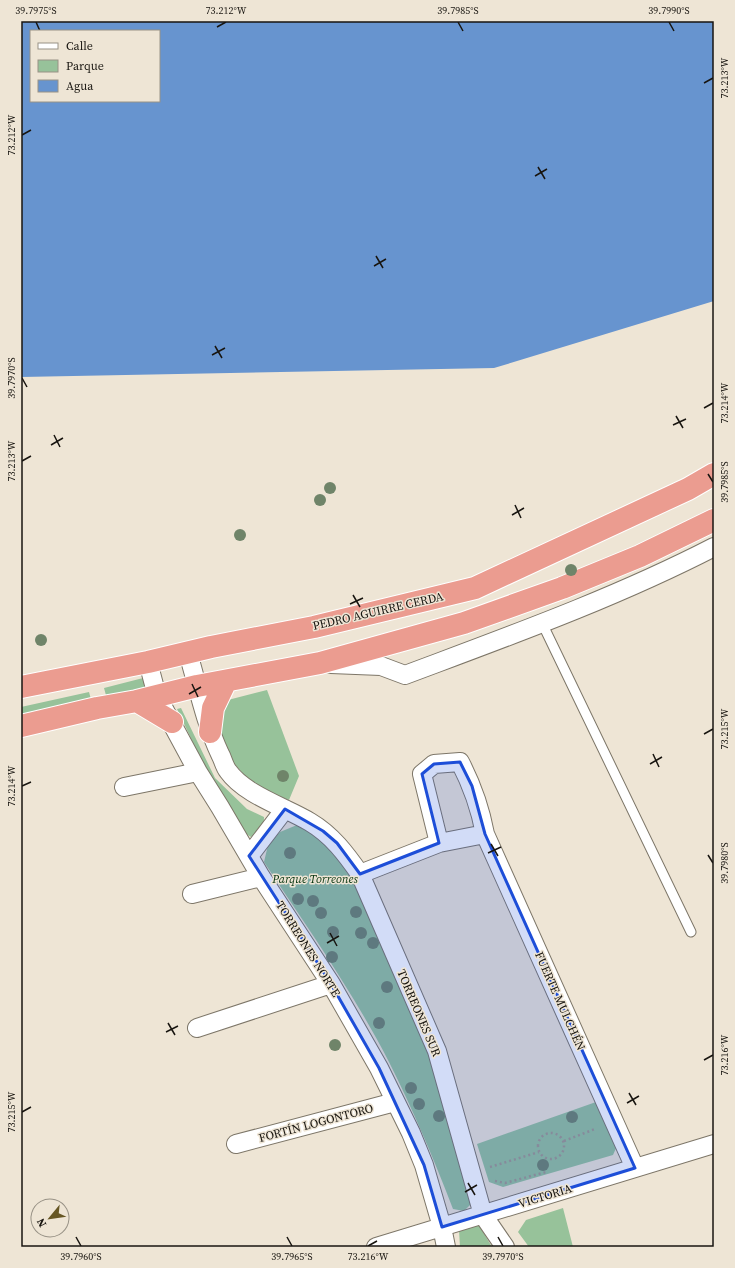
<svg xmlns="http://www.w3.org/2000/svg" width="735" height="1268" font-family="'Source Serif 4',serif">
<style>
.green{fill:#97c29a}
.water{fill:#6794cf;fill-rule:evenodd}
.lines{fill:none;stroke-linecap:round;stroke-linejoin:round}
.service-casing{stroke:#7d7668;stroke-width:11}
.minor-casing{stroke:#7d7668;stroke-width:20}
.trunk-casing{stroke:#fff;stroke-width:24}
.path{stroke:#a0998d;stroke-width:2.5;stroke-dasharray:2 3;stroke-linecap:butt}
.service{stroke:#fff;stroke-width:9}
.minor{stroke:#fff;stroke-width:18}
.trunk{stroke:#eb9c90;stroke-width:22}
.tree{fill:#6f8469}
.marked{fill:#1d4ed8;fill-opacity:0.2;stroke:#1d4ed8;stroke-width:3;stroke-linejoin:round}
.ticks{fill:none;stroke:#181510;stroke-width:1.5}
.labels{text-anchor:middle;stroke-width:3;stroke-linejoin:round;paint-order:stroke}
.street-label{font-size:12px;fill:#181510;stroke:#eee5d5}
.park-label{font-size:12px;font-style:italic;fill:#073510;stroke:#eee5d5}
.neatline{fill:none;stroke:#181510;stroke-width:1.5}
.ticks-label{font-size:10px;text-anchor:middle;fill:#181510}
</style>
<rect width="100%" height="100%" fill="#eee5d5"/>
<!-- green -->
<path class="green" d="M147,677L152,686L107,699L104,688Z
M267,690L299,776L289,800L269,793L249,781L228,756L216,726L224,701Z
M89,692L92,703L21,719V707Z
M181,708L215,778L247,809L264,817C264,828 262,832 251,837L243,832L208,774L177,709Z
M297,825L308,830L345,860L433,1063L471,1204L464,1211L453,1209C434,1159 413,1110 389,1062C353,992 307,927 264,862L268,845L280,832Z
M596,1102L617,1146L613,1155L503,1187L489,1182L477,1144Z
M563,1208L573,1247H529L518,1232L526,1220Z
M477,1222L492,1247H460L459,1230Z"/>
<!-- water -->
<path class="water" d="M21,21H714V301L494,368L21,377ZM31,31H159V101H31Z"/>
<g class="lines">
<!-- service casing -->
<g class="service-casing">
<path id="service" d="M542,623L691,932"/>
</g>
<!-- minor casing -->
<g class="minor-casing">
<path id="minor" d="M188,653C198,687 205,722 220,754C223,759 224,766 228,771C245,795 285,807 310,822C332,835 346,854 360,874L437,1051L483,1215L505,1247
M148,662L157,696L198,772L220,807L261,877L331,984L379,1068L411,1133L424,1165L442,1227L446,1247
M331,664L381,666L405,675C509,636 615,598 714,547
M124,787L198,772
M439,843L422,774L434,764L460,762C473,787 480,807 485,834L635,1168
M249,856L285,809
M360,874L439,843L485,834
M192,894L261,877
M197,1028L331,984
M236,1144L395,1102
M376,1247L714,1144"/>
</g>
<!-- trunk casing -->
<g class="trunk-casing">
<path id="trunk" d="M21,687L148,662L211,647L314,627L475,588L688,489L714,474
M137,701L172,722
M21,726L97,708L137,701L197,686L320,663L464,623L562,588L640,556L714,520
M210,732L213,708L226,681"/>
</g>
<!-- path -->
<path class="path" d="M538 1146a13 13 0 1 1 26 0a13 13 0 1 1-26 0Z
M564,1141L595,1129
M490,1167L539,1152
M495,1181L505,1183L546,1172"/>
<!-- service -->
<use href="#service" class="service"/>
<!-- minor -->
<use href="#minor" class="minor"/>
<!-- trunk -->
<use href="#trunk" class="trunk"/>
</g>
<!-- trees -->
<g class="tree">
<circle cx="330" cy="488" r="6"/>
<circle cx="320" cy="500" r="6"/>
<circle cx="240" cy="535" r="6"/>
<circle cx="571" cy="570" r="6"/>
<circle cx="41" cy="640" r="6"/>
<circle cx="283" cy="776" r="6"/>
<circle cx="290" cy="853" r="6"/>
<circle cx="298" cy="899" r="6"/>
<circle cx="313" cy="901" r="6"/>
<circle cx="356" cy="912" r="6"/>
<circle cx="321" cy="913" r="6"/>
<circle cx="333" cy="932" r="6"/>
<circle cx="361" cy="933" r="6"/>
<circle cx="373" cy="943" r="6"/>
<circle cx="332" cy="957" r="6"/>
<circle cx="387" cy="987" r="6"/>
<circle cx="379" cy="1023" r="6"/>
<circle cx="335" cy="1045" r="6"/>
<circle cx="411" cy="1088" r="6"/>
<circle cx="419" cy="1104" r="6"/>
<circle cx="439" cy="1116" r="6"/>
<circle cx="572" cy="1117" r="6"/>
<circle cx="543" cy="1165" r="6"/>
</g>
<!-- marked area -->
<path class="marked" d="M460,762L472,786L485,834L635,1168L442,1227L424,1165L379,1068L331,984L249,856L285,809L323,831L337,843L360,874L439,843L422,774L434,764Z"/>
<!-- ticks -->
<path class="ticks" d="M36,22L40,31M458,22L463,31M669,22L674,31M217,27L226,22M704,83L713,78M22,135L31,130M538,167L545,179M535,176L547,169M376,256L383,268M374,266L386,259M215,346L222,358M212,355L225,348M22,378L27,387M704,408L713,403M676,416L683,428M673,425L686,419M54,435L60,447M51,445L63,438M22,461L31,456M708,474L713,482M515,505L521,518M512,515L524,508M353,595L360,607M350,604L363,598M192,684L198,697M189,694L201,687M704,734L713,729M653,754L659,767M650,764L662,757M22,786L31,782M491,844L498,856M488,853L501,847M708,855L713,863M330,933L337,946M327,943L339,936M168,1023L175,1035M166,1032L178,1026M704,1060L713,1055M629,1093L636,1105M627,1103L639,1096M22,1112L31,1107M468,1183L475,1195M465,1192L477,1185M76,1237L81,1246M287,1237L292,1246M498,1237L503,1246M368,1246L377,1241"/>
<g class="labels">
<!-- street labels -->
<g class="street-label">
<text transform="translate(378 611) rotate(-13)" y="4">PEDRO AGUIRRE CERDA</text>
<text transform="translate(308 949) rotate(58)" y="4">TORREONES NORTE</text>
<text transform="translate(560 1001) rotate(66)" y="4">FUERTE MULCHÉN</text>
<text transform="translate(419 1013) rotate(67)" y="4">TORREONES SUR</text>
<text transform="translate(316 1123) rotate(-15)" y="4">FORTÍN LOGONTORO</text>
<text transform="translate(545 1196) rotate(-17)" y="4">VICTORIA</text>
</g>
<!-- park labels -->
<g class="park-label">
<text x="315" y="883">Parque Torreones</text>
</g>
</g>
<!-- border -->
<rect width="735" height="1268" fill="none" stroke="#eee5d5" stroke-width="44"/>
<!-- legend -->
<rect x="30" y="30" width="130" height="72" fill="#eee5d5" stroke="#989286"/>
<rect x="38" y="43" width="20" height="6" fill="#ffffff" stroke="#989286"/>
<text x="66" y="50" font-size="12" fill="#181510">Calle</text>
<rect x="38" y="60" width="20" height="12" fill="#97c29a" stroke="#989286"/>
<text x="66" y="70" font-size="12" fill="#181510">Parque</text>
<rect x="38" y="80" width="20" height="12" fill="#6794cf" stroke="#989286"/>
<text x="66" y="90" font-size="12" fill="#181510">Agua</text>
<!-- north arrow -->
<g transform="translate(50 1218) rotate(241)"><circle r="19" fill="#eee5d5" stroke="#989286"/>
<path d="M0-3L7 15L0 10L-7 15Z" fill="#665623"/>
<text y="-6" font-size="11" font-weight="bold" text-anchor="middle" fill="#181510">N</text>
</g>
<rect x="22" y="22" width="691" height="1224" class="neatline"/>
<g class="ticks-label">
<text x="36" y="14">39.7975°S</text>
<text x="226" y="14">73.212°W</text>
<text x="458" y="14">39.7985°S</text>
<text x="669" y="14">39.7990°S</text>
<text transform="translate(724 78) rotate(-90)" y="4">73.213°W</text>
<text transform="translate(11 135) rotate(-90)" y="4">73.212°W</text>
<text transform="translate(11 378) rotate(-90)" y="4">39.7970°S</text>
<text transform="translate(724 403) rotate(-90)" y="4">73.214°W</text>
<text transform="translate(11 461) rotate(-90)" y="4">73.213°W</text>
<text transform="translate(724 482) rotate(-90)" y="4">39.7985°S</text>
<text transform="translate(724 729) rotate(-90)" y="4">73.215°W</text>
<text transform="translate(11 786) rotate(-90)" y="4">73.214°W</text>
<text transform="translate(724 863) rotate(-90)" y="4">39.7980°S</text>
<text transform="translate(724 1055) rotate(-90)" y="4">73.216°W</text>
<text transform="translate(11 1112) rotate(-90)" y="4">73.215°W</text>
<text x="81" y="1260">39.7960°S</text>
<text x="292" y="1260">39.7965°S</text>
<text x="368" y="1260">73.216°W</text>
<text x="503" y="1260">39.7970°S</text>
</g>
</svg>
